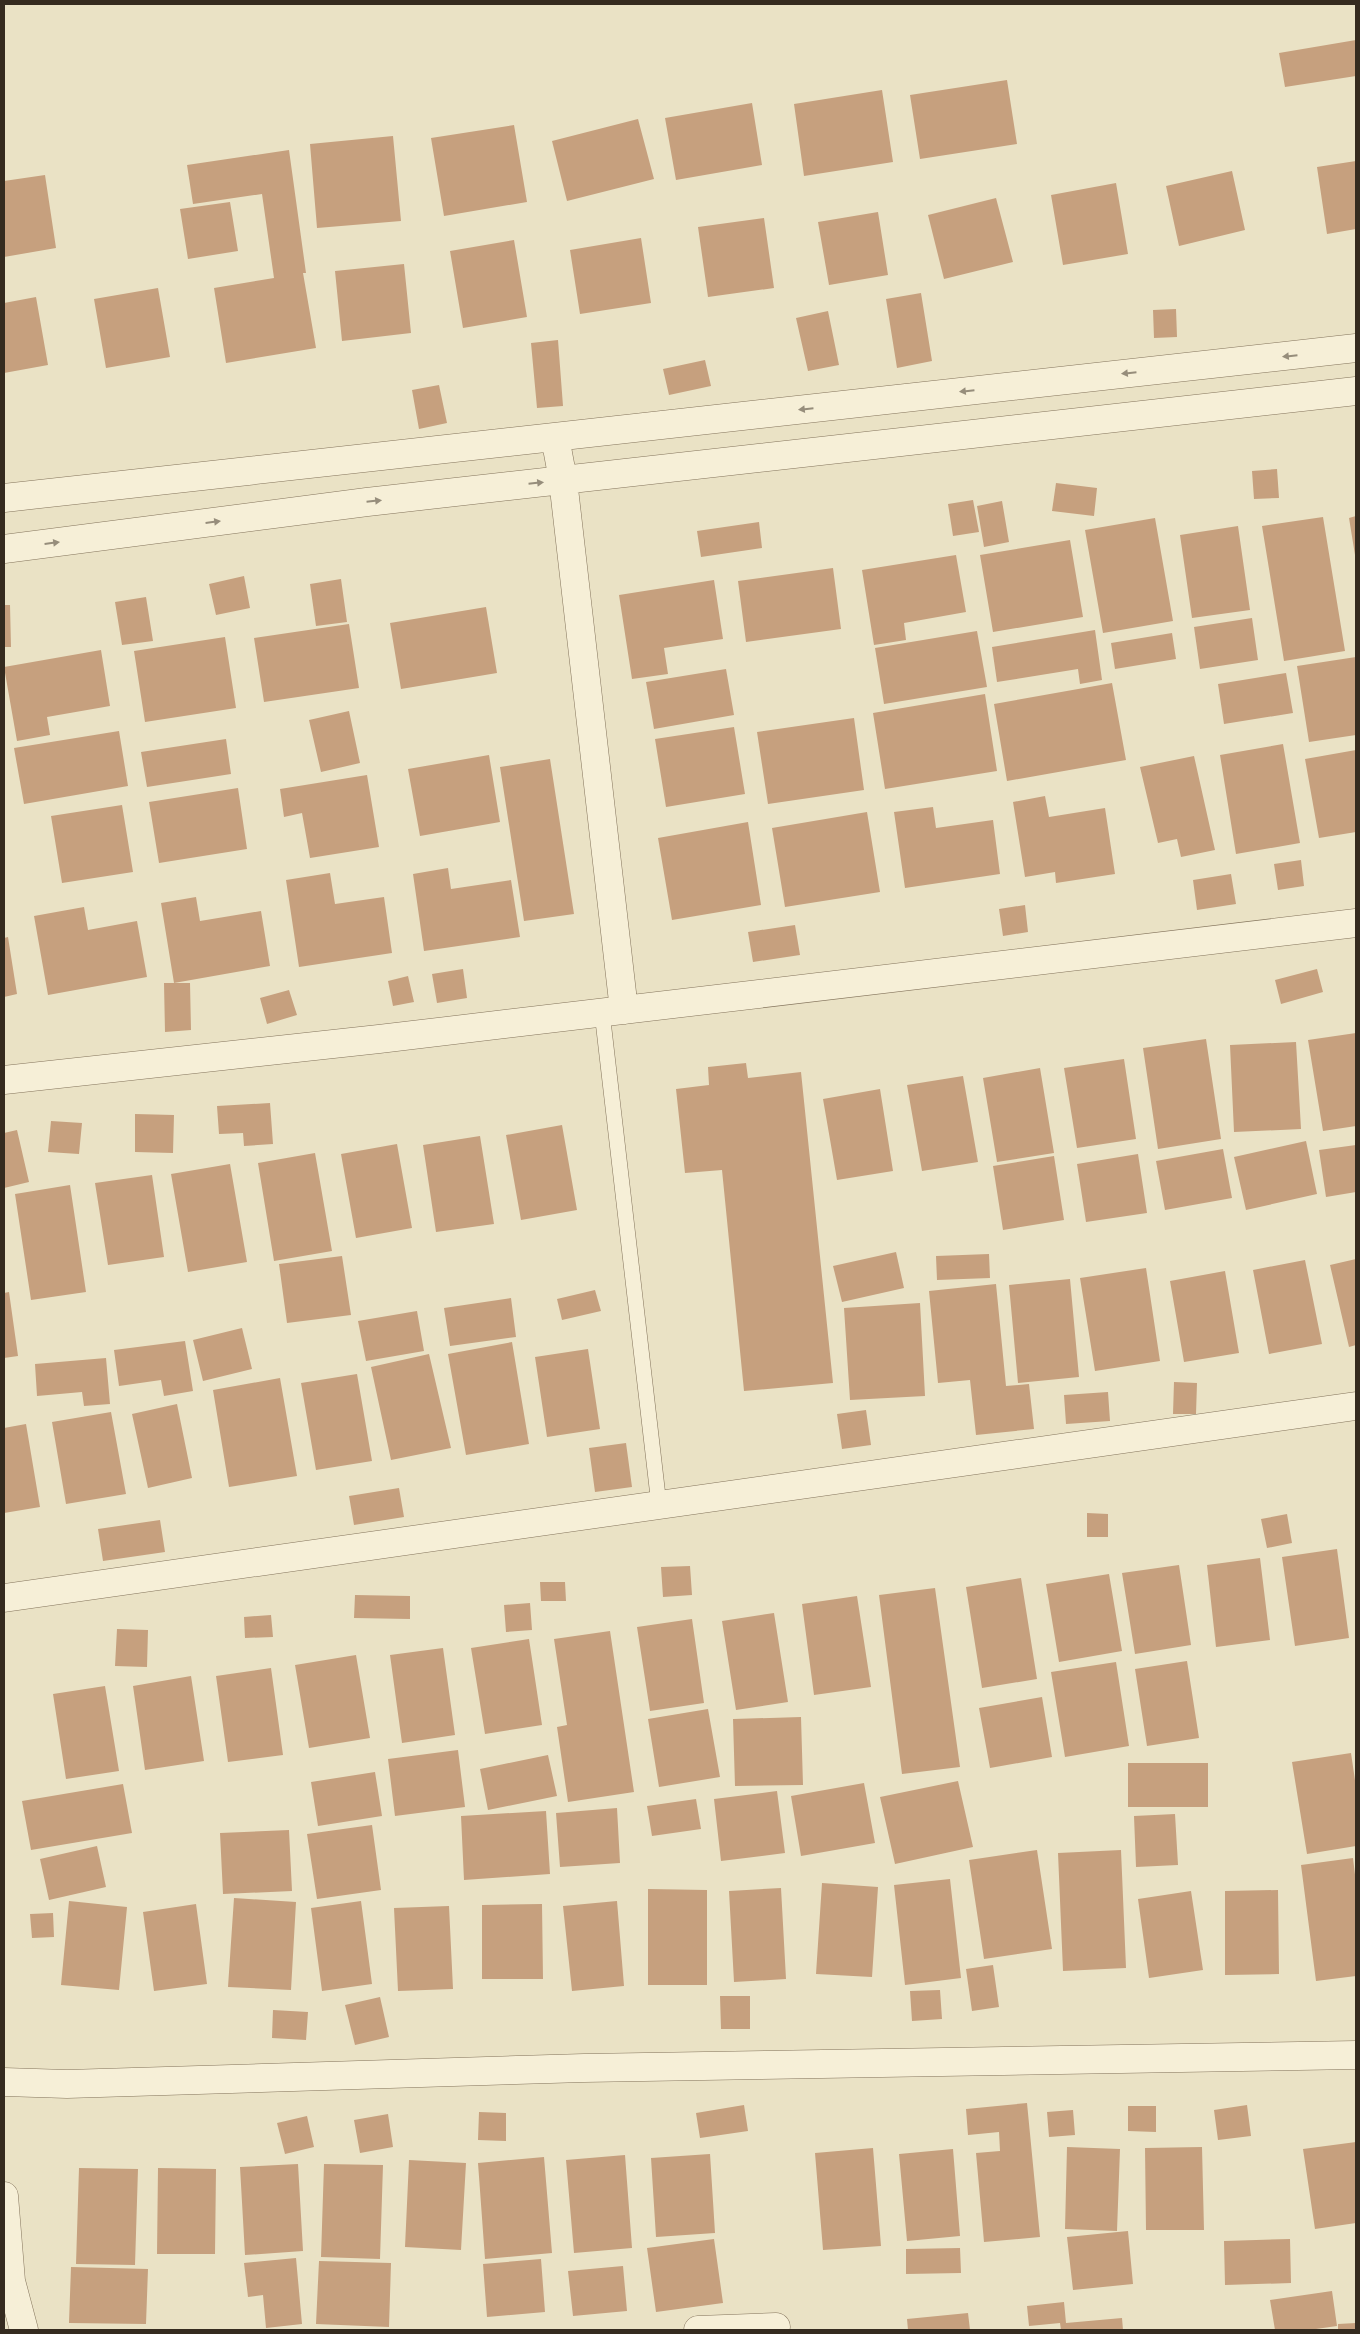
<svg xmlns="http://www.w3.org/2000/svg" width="1360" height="2334" font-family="Spectral,serif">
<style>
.building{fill:#c6a07e}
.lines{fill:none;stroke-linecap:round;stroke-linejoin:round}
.lane-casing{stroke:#84745c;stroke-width:16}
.street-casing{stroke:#84745c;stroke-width:29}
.lane{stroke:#f6efd7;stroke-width:15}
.street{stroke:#f6efd7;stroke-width:28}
.oneway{fill:#968d7b}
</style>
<rect width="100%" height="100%" fill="#eae2c5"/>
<!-- building -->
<path class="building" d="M1356,40V76L1285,87L1279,53Z
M1007,80L1017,144L920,159L910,95Z
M882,90L893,162L804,176L794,104Z
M752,103L762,165L676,180L665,118Z
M638,119L654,179L567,201L552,141Z
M514,125L527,202L444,216L431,138Z
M393,136L401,221L317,228L310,144Z
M289,150L306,273H303L316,348L226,363L214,288L274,278L262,194L193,204L187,165Z
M1356,161V229L1327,234L1317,167Z
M1232,171L1245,230L1179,246L1166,186Z
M45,175L56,248L4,257V181Z
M1116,183L1128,254L1063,265L1051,195Z
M996,198L1013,262L944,279L928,215Z
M230,202L238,251L188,259L180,209Z
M878,212L888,275L829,285L818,222Z
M764,218L774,288L708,297L698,227Z
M641,238L651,303L580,314L570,250Z
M514,240L527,317L463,328L450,251Z
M404,264L411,333L342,341L335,271Z
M158,288L170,357L106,368L94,299Z
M921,293L932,361L897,368L886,299Z
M36,297L48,365L4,373V303Z
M1176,309L1177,337L1154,338L1153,310Z
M828,311L839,365L808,371L796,318Z
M558,340L563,406L537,408L531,343Z
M705,360L711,386L669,395L663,369Z
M439,385L447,423L419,429L412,390Z
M1277,469L1279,498L1254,499L1252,471Z
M1056,483L1097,488L1094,516L1052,511Z
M973,500L979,532L953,536L948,504Z
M1002,501L1009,542L984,547L977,506Z
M1356,516V555H1355L1349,518Z
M1323,517L1345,651L1284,661L1262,526Z
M1155,518L1173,621L1103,633L1085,530Z
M759,522L762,548L701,557L697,531Z
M1238,526L1250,610L1192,618L1180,535Z
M1070,540L1083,617L993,632L980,555Z
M956,555L966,612L904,623L906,640L874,645L862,570Z
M833,568L841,629L746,642L738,581Z
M244,576L250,608L216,615L209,584Z
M341,579L347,622L316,626L310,584Z
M714,580L723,639L664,648L668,674L632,679L619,595Z
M146,597L153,641L122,645L115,602Z
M4,605H10L11,647H4Z
M486,607L497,673L401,689L390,623Z
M1252,618L1258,660L1200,669L1194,627Z
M349,624L359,688L264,702L254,638Z
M1095,630L1102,680L1080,684L1078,669L997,682L992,647Z
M977,631L987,687L884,704L875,648Z
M1172,633L1176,659L1115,669L1111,643Z
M225,637L236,708L145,722L134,651Z
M101,650L110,706L47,717L50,735L17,741L4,667Z
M1356,657V735L1309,742L1297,666Z
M726,669L734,715L654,729L646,682Z
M1286,673L1293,713L1224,724L1218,684Z
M1112,683L1126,760L1007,781L994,704Z
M985,694L997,771L885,789L873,713Z
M349,711L360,763L321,772L309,720Z
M854,718L864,790L768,804L757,732Z
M734,727L745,794L666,807L655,739Z
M119,731L128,786L24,804L14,748Z
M226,739L231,774L147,787L141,752Z
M1283,744L1300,843L1236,854L1220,755Z
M1356,750V832L1319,838L1305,759Z
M489,755L500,822L420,836L408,769Z
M1194,756L1215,850L1181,857L1177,839L1158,843L1140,767Z
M550,759L574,914L524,921L500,767Z
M367,775L379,847L310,858L302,813L284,817L280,789Z
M238,788L247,849L159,863L149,802Z
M1045,796L1049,817L1105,808L1115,874L1056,883L1055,872L1025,877L1013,802Z
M122,805L133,872L62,883L51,816Z
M933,807L936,828L993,820L1000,874L905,888L894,812Z
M867,812L880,892L785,907L772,828Z
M748,822L761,905L672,920L658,838Z
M1301,860L1304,886L1278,890L1274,864Z
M448,868L451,889L511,880L520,937L424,951L413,874Z
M330,873L335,904L384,897L392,953L299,967L286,880Z
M1231,874L1236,904L1197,910L1193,880Z
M196,897L200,921L261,911L270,966L174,983L161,903Z
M1025,905L1028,932L1003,936L999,909Z
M84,907L88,930L137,921L147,977L48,995L34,916Z
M795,925L800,955L753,962L748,932Z
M8,937L17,994L4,997V938Z
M463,969L467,998L437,1003L432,974Z
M1317,969L1323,992L1281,1004L1275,980Z
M408,976L414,1002L393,1006L388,981Z
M164,983H190L191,1030L165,1032Z
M289,990L297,1015L267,1024L260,998Z
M1356,1033V1126L1323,1131L1308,1040Z
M1206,1039L1221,1139L1158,1149L1143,1048Z
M1296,1042L1301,1129L1234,1132L1230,1045Z
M1124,1059L1136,1139L1077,1148L1064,1068Z
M746,1063L748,1078L801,1072L833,1383L744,1391L722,1170L685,1173L676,1089L709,1085L708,1067Z
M1040,1068L1054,1153L997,1162L983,1078Z
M963,1076L978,1162L922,1171L907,1085Z
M880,1089L893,1171L837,1180L823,1099Z
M270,1103L273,1144L244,1146L243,1133L219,1134L217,1106Z
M135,1114L174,1115L173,1153L135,1152Z
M51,1121L82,1123L79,1154L48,1152Z
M562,1125L577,1210L521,1220L506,1135Z
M17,1130L29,1182L4,1188V1133Z
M480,1136L494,1224L436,1232L423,1145Z
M1306,1141L1317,1194L1246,1210L1234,1157Z
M397,1144L412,1228L356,1238L341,1154Z
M1356,1145V1192L1326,1197L1319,1150Z
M1223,1149L1232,1198L1165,1210L1156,1161Z
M315,1153L332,1251L274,1261L258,1163Z
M1138,1154L1147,1213L1086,1222L1077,1164Z
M1054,1156L1064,1220L1003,1230L993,1166Z
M230,1164L247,1262L188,1272L171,1174Z
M152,1175L164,1257L108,1265L95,1183Z
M70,1185L86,1292L31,1300L15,1194Z
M896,1252L904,1288L842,1302L833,1266Z
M989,1254L990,1278L937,1280L936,1256Z
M342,1256L351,1315L287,1323L279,1264Z
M1356,1259V1345L1349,1347L1330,1265Z
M1305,1260L1322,1344L1269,1354L1253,1270Z
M1146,1268L1160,1361L1095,1371L1080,1278Z
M1225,1271L1239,1353L1184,1362L1170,1281Z
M1070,1279L1079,1377L1018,1383L1009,1285Z
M996,1284L1006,1386L1029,1384L1034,1429L976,1435L970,1380L938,1383L929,1291Z
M595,1290L601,1311L562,1320L557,1299Z
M9,1292L18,1356L4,1358V1293Z
M511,1298L516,1337L450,1346L444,1308Z
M920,1303L925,1396L850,1400L844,1308Z
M417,1311L424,1351L366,1361L358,1321Z
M242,1328L252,1369L203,1381L193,1340Z
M185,1341L193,1391L164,1396L161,1380L119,1386L114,1350Z
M512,1342L529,1444L466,1455L448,1354Z
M588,1349L600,1429L547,1437L535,1357Z
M429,1354L451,1448L391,1460L371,1367Z
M106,1358L110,1404L84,1406L82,1392L37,1396L35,1364Z
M357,1374L372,1461L316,1470L301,1383Z
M280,1378L297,1476L229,1487L213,1390Z
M1174,1382L1197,1383L1196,1414H1173Z
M1108,1392L1110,1421L1066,1424L1064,1395Z
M177,1404L192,1478L148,1488L132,1414Z
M866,1410L871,1445L842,1449L837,1414Z
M111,1412L126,1494L66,1504L52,1422Z
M26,1424L40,1507L4,1513V1428Z
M626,1443L632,1487L595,1492L589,1448Z
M399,1488L404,1517L354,1525L349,1496Z
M1087,1513L1108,1514V1537H1087Z
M1287,1514L1292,1543L1267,1548L1261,1519Z
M160,1520L165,1552L103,1561L98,1529Z
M1337,1549L1349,1638L1295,1646L1282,1557Z
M1260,1558L1270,1640L1216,1647L1207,1565Z
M1179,1565L1191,1645L1135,1654L1122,1573Z
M690,1566L692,1595L663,1597L661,1567Z
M1109,1574L1122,1651L1059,1662L1046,1584Z
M1021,1578L1037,1679L982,1688L966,1587Z
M540,1582H565L566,1601H541Z
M935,1588L960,1767L902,1774L879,1595Z
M355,1595L410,1596V1619L354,1618Z
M857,1596L871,1687L814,1695L802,1604Z
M530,1603L532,1630L506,1632L504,1605Z
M774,1613L788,1702L736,1710L722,1621Z
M271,1615L273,1637L245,1638L244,1617Z
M692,1619L704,1703L650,1711L637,1627Z
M117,1629L148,1630L147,1667L115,1666Z
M610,1631L634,1792L568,1802L557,1727L567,1725L554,1639Z
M529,1639L542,1725L485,1734L471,1648Z
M443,1648L455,1735L402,1743L390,1655Z
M356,1655L370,1738L309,1748L295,1665Z
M1187,1661L1199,1738L1147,1746L1135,1669Z
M1116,1662L1129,1746L1065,1757L1051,1672Z
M271,1668L283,1755L228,1762L216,1676Z
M191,1676L204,1761L145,1770L133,1686Z
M105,1686L119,1771L66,1779L53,1694Z
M1042,1697L1052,1757L990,1768L979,1708Z
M708,1709L720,1777L659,1787L648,1719Z
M801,1717L803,1785L735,1786L733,1719Z
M458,1750L465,1807L395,1816L388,1759Z
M1351,1753L1356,1787V1846L1307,1854L1292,1762Z
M548,1755L557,1796L488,1810L480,1769Z
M1128,1763H1208V1807H1128Z
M375,1772L382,1816L318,1826L311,1782Z
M958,1781L973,1847L895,1864L880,1797Z
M864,1783L875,1843L801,1856L791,1796Z
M123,1784L132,1833L31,1850L22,1801Z
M777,1791L785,1853L721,1861L714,1799Z
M696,1799L701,1829L652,1836L647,1806Z
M617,1808L620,1863L560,1867L556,1813Z
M546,1811L550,1874L464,1880L461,1816Z
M1175,1814L1178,1865L1136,1867L1134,1816Z
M372,1825L381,1890L317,1899L307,1834Z
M289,1830L292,1891L223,1894L220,1833Z
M97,1846L106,1887L49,1900L40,1859Z
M1037,1850L1052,1949L984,1959L969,1860Z
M1121,1850L1126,1968L1063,1971L1058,1853Z
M1353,1858L1356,1883V1976L1316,1981L1301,1865Z
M950,1879L961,1978L905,1985L894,1885Z
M822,1883L878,1887L872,1977L816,1974Z
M781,1888L786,1979L734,1982L729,1891Z
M648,1889L707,1890V1985H648Z
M1278,1890L1279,1974L1225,1975V1891Z
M1191,1891L1203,1970L1149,1978L1138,1899Z
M234,1898L296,1902L291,1990L228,1987Z
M69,1901L127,1907L119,1990L61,1985Z
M361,1901L372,1984L322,1991L311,1908Z
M617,1901L624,1986L572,1991L563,1906Z
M196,1904L207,1984L154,1991L143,1912Z
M542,1904L543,1979H482V1905Z
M449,1906L453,1989L398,1991L394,1908Z
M53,1913L54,1937L32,1938L30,1914Z
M993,1965L999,2007L972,2011L966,1969Z
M940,1990L942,2019L912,2021L910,1991Z
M720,1996H750V2029H721Z
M380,1997L389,2037L355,2045L345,2005Z
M273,2010L308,2012L306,2040L272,2038Z
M1027,2103L1040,2237L984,2242L976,2153L1000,2151L999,2132L968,2135L966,2109Z
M744,2105L748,2131L700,2138L696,2113Z
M1247,2105L1251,2136L1218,2140L1214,2110Z
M1128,2106H1156V2132L1128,2131Z
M1073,2110L1075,2135L1049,2137L1047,2112Z
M479,2112L506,2113V2141L478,2140Z
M388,2114L393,2147L360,2153L354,2120Z
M307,2116L314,2147L285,2154L277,2123Z
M1356,2142V2223L1315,2229L1303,2149Z
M1067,2147L1120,2149L1117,2231L1065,2229Z
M1202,2147L1204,2230H1146L1145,2148Z
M873,2148L881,2246L823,2250L815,2153Z
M953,2149L960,2236L907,2241L899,2154Z
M710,2154L715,2233L656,2237L651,2158Z
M625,2155L632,2248L574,2253L566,2160Z
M544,2157L552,2253L485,2259L478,2163Z
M409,2160L466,2163L461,2250L405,2247Z
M298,2164L303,2251L245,2255L240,2167Z
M324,2164L383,2165L380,2259L321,2257Z
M79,2168L138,2169L135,2265L76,2264Z
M158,2168L216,2169L215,2254H157Z
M1128,2231L1133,2284L1073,2290L1067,2237Z
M714,2239L723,2303L656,2312L647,2248Z
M1290,2239L1291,2283L1225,2285L1224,2241Z
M960,2248L961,2273L906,2274V2249Z
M296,2258L302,2324L266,2328L263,2295L248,2297L244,2263Z
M541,2259L545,2312L487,2317L483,2264Z
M319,2261L391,2263L389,2327L316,2324Z
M623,2266L627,2311L573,2316L568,2271Z
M71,2267L148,2269L146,2324L69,2323Z
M1332,2291L1337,2326L1309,2330H1275L1270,2300Z
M1064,2302L1066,2323L1122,2318L1123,2330H1061L1060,2323L1029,2326L1027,2306Z
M968,2313L970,2330H908L907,2319Z
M1356,2323V2330H1338V2324Z"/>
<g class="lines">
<!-- lane casing -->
<g class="lane-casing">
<path id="lane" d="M602,1012L659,1505"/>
</g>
<!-- street casing -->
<g class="street-casing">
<path id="street" d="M555,437L563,480L624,1010
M4,498L1356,348
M4,549L367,502L1356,391
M4,1080L379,1039L1356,923
M4,1598L1356,1406
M4,2082L67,2084L584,2068L1356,2055
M4,2196L11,2281L24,2330
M698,2330L776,2327"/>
</g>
<!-- lane -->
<use href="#lane" class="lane"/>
<!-- street -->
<use href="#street" class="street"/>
</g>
<!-- one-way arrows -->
<defs><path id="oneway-solid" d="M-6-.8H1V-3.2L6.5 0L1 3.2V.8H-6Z" transform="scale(1.25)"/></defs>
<g class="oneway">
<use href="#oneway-solid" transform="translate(1290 356) rotate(174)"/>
<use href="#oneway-solid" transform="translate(1129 373) rotate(174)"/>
<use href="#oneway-solid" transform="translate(967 391) rotate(174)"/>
<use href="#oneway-solid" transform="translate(806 409) rotate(174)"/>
<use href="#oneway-solid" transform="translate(536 483) rotate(-6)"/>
<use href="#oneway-solid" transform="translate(374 501) rotate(-6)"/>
<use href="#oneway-solid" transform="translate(213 522) rotate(-7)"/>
<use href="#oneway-solid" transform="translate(52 543) rotate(-7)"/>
</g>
<!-- border -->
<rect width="1360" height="2334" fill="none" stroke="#352b1f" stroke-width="10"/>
</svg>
